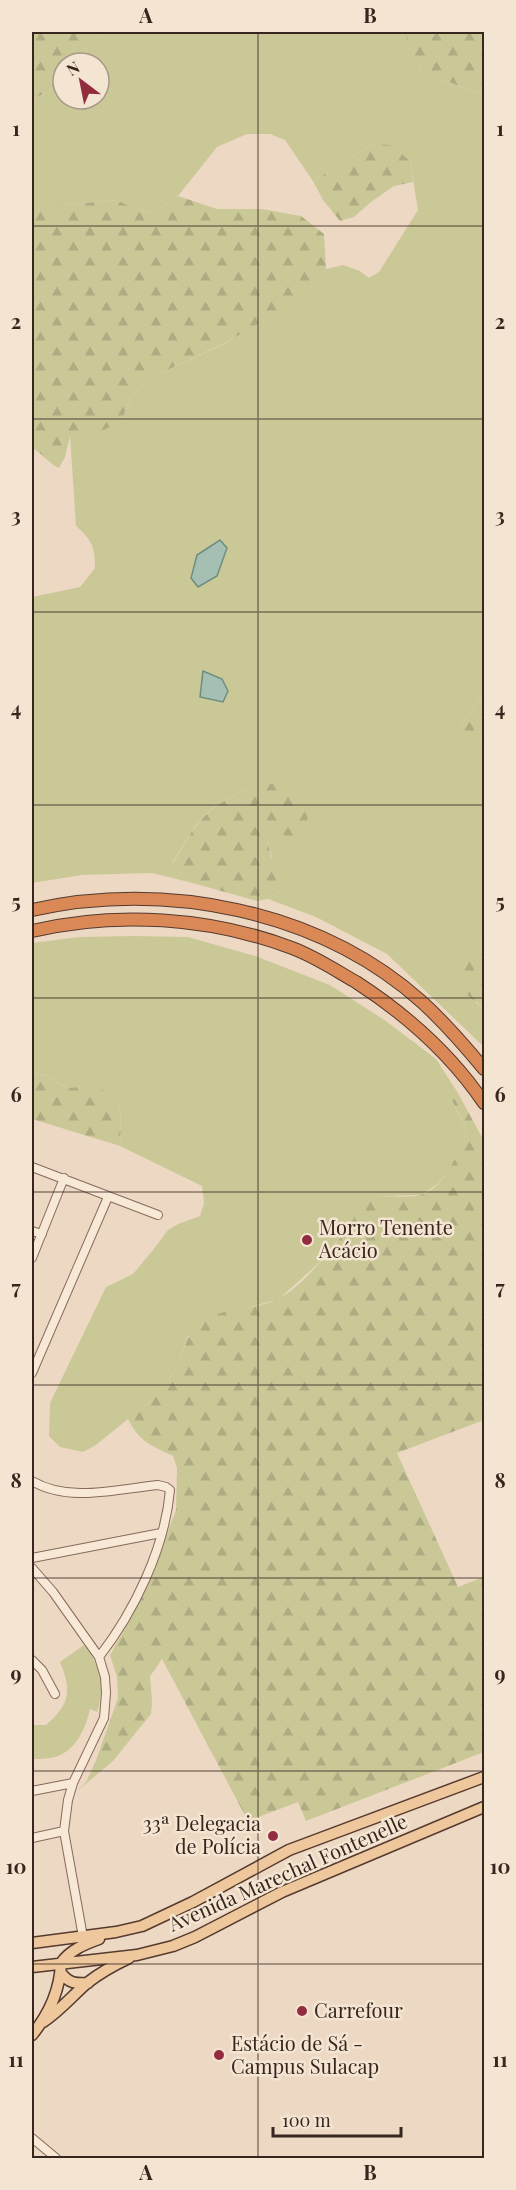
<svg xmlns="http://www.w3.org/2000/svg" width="516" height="2190" font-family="'Playfair Display',serif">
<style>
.grass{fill:#cbc898}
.forest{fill:url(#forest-firs)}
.water{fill:#a5c0b3;stroke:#6c8e80;stroke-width:1.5}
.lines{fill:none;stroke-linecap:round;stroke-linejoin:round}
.minor-casing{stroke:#876a5b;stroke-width:10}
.major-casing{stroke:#543a2f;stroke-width:13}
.highway-casing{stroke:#543a2f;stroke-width:14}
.minor{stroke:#f8e8d6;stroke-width:8}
.major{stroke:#efc79c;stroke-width:10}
.highway{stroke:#da8956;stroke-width:12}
.grid{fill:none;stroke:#37261e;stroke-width:1.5;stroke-opacity:0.55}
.poi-dot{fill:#942c3f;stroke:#f4e5d3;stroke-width:2}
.labels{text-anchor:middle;stroke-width:5;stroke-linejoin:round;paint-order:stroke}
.poi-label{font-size:20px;fill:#37261e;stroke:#f4e5d3;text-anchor:start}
.street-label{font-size:20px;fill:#37261e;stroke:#f4e5d3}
.neatline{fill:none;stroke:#37261e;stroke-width:2}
.grid-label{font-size:20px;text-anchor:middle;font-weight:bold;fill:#37261e}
</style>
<defs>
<pattern id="forest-firs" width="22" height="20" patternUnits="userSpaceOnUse" patternTransform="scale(1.5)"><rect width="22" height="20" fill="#cbc898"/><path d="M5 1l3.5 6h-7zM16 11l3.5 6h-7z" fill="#afac83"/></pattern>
</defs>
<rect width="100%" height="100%" fill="#edd9c3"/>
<!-- grass -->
<path class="grass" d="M100,32H404L421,72L484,95V694L466,718L458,733L475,746L484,740V940L467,960L476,1003L484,1008V1047L387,954L316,917L268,899L280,891L268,841L277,829L263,783C239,791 211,805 195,826C187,838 180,851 172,863L189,882L152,873L82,875L32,883V597L80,587L95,568C95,547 92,540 76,526L70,436L123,417L130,400L140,387L161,373L224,344L307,292L326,269L343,265L360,271L369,278L379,272L418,210L410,161L373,144L313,181L285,140L270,134H247L217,147L178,196L153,213L139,211L117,200L52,206L32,190V98L45,94L63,79V99H99V63H75Z
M134,936L188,937L255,956L330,985L386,1021L436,1059L458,1093L452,1102L467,1130L459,1152L449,1171L436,1185L422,1195L384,1196L362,1206L356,1217L320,1262L279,1299L233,1312L188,1336L178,1365L161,1392L96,1445L83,1452L60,1447L49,1436L50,1403L106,1287L133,1274L153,1250L168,1230L178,1224L200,1216L204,1203L202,1186L120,1146C121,1115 126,1097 91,1087C84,1085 75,1089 68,1087C60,1085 55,1079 48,1076C44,1074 38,1074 34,1073L32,1075V943L79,937Z
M84,1645C101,1665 105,1688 97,1712L90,1709C86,1728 75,1752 55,1757C48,1759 39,1759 32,1759V1725H46C70,1704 72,1691 60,1662Z"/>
<!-- forest -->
<path class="forest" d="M32,32H100L75,63H63L62,80L45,94L32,98Z
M404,32H484V95L421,72Z
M373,144L391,145L410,161L413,182L394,186L371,202L354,217L340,221L323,200L313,181Z
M33,189L52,206L117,200L139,211L153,213L178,196L217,209H262L301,216L324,234L326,269L307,292L278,313L223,344L161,373L140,387L130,400L123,417L112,426L84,439L70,436L65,457L59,468C48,463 42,453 32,448Z
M484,694V740L475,746L466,745L458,733L466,718Z
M263,783L284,785L296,793L308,813L306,832L293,842L277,830L268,841L271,857L285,871L280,891L268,899L257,901L189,882L172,864C180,852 187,838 195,827C211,805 239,791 263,783Z
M484,940V1008L463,992L457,978L467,960Z
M34,1073C38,1074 43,1074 48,1076C55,1079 59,1085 68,1087C75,1089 83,1085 91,1086C126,1093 121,1119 120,1146L32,1119V1075Z
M458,1093L484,1141V1420L397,1453L458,1587L484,1577V1752L306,1821L298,1802L248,1821L162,1659L150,1676L152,1700L151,1714L113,1761L76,1792L86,1782L95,1763L118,1698L117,1677L110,1655L131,1618L154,1568L176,1510L177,1468L173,1456C150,1445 139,1442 127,1417C149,1405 165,1389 177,1366C185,1351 186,1333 200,1322C218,1308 256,1310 278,1299C303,1286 332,1249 348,1227C353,1221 357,1210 363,1205C381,1190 402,1200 421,1195C444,1189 460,1150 467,1130L452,1101Z"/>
<!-- water -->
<path class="water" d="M220,540L227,548L217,576L198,587L191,578L197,555Z
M203,671L222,679L228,691L223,702L200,697Z"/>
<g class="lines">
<!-- minor casing -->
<g class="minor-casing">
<path id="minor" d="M32,1167L158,1215
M32,1231L42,1234
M32,1258L64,1178
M32,1373L108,1197
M32,1481C69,1503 117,1489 158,1485L166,1487L170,1490C165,1548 134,1612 99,1657
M32,1558L161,1533
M32,1568L53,1592L99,1657L105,1677L106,1693L104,1718L73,1783L68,1800L64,1831L83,1937
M32,1660L42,1670L55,1694
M32,1791L73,1783
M32,1838L64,1831
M32,2138L56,2158"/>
</g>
<!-- major casing -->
<g class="major-casing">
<path id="major" d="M32,1943L116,1932L142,1926L193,1902L289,1850L484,1777
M61,1963C70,1950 85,1944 99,1939
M32,1967L137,1955L173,1946L195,1937L282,1892L484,1807
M61,1973C69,1983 75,1984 88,1983
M43,2022C60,2011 72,1996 87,1983C100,1973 114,1965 129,1958
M32,2035C49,2014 60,1991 61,1963"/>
</g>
<!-- highway casing -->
<g class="highway-casing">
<path id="highway" d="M32,910C165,880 319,910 422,1002C445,1023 465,1046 484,1069
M32,931C116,911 210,917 292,948C314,956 335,970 356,982C407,1015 450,1053 484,1103"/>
</g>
<!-- minor -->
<use href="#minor" class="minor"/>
<!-- major -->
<use href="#major" class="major"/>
<!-- highway -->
<use href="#highway" class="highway"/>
</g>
<!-- grid -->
<path class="grid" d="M258,32V2158M32,226H484M32,419H484M32,612H484M32,805H484M32,998H484M32,1192H484M32,1385H484M32,1578H484M32,1771H484M32,1964H484"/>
<!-- markers -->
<g class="poi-dot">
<circle cx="307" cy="1240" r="6"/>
<circle cx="273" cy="1836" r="6"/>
<circle cx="302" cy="2011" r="6"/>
<circle cx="219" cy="2055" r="6"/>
</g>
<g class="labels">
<!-- poi labels -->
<g class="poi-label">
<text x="319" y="1235">Morro Tenente<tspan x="319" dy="23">Acácio</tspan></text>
<text x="261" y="1831" text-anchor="end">33ª Delegacia<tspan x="261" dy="23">de Polícia</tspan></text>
<text x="314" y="2018">Carrefour</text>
<text x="231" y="2051">Estácio de Sá -<tspan x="231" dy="23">Campus Sulacap</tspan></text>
</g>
<!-- street labels -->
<g class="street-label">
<text transform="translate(288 1873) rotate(-24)" y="7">Avenida Marechal Fontenelle</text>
</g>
</g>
<!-- border -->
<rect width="516" height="2190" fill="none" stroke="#f4e5d3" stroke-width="66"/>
<!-- north arrow -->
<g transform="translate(81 81) rotate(328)"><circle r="28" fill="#f4e5d3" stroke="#a8998b" stroke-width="1.5"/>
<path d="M0-4.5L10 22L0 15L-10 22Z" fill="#942c3f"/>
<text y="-9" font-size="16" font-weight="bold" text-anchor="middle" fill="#37261e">N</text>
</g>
<!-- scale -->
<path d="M273 2127v9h128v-9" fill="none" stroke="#37261e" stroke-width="3"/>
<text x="282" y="2127" font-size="18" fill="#37261e" stroke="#f4e5d3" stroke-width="4.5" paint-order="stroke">100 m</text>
<rect x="33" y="33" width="450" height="2124" class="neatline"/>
<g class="grid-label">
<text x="146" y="23">A</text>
<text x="370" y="23">B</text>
<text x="16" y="136">1</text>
<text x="500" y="136">1</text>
<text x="16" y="329">2</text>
<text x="500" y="329">2</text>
<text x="16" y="523">3</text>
<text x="500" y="523">3</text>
<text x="16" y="716">4</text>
<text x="500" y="716">4</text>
<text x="16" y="909">5</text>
<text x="500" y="909">5</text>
<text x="16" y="1102">6</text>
<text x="500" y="1102">6</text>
<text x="16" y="1295">7</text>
<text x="500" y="1295">7</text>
<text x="16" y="1488">8</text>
<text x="500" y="1488">8</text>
<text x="16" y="1681">9</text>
<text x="500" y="1681">9</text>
<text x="16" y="1874">10</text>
<text x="500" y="1874">10</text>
<text x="16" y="2067">11</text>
<text x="500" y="2067">11</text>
<text x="146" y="2180">A</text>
<text x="370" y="2180">B</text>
</g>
</svg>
